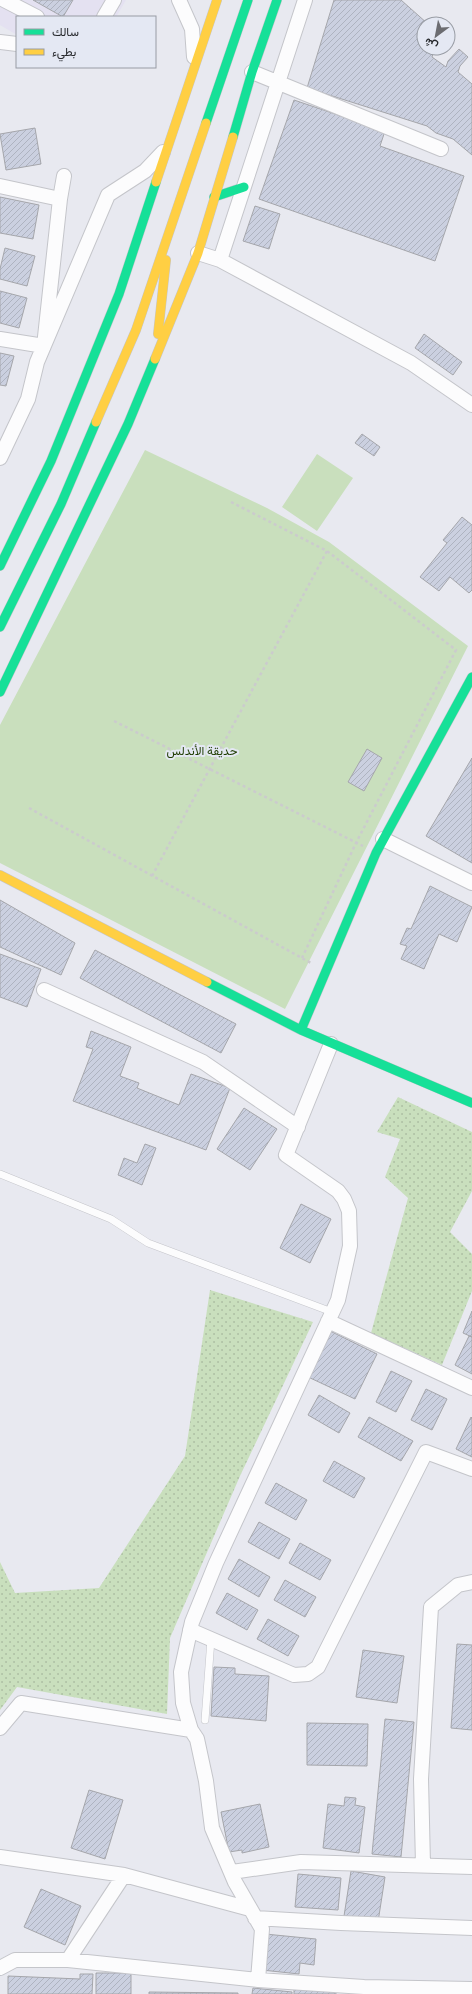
<svg xmlns="http://www.w3.org/2000/svg" width="472" height="1994" font-family="Karla,Vazirmatn,sans-serif">
<style>
.education{fill:#e4e1f1}
.grass{fill:url(#grass-dots)}
.green{fill:#c9dfbd}
.building{fill:url(#building-hatch);stroke:#a5a6ab}
.lines{fill:none;stroke-linecap:round;stroke-linejoin:round}
.lane-casing{stroke:#c4c5ca;stroke-width:8}
.street-casing{stroke:#c4c5ca;stroke-width:16}
.fast-casing{stroke:#c4c5ca;stroke-width:10}
.slow-casing{stroke:#c4c5ca;stroke-width:10}
.path{stroke:#cbcbcd;stroke-width:2.5;stroke-dasharray:3 3;stroke-linecap:butt}
.lane{stroke:#fcfcfd;stroke-width:7}
.street{stroke:#fcfcfd;stroke-width:14}
.fast{stroke:#16e098;stroke-width:9}
.slow{stroke:#ffcf43;stroke-width:9}
.labels{text-anchor:middle;stroke-width:4;stroke-linejoin:round;paint-order:stroke}
.park-label{font-size:12px;fill:#1e3c00;stroke:#e4e8f3}
</style>
<defs>
<pattern id="grass-dots" width="8" height="8" patternUnits="userSpaceOnUse"><rect width="8" height="8" fill="#c9dfbd"/><path d="M2 2h.1M6 6h.1" fill="none" stroke="#adbfa3" stroke-width="1.8" stroke-linecap="round"/></pattern>
<pattern id="building-hatch" width="6" height="6" patternUnits="userSpaceOnUse"><rect width="6" height="6" fill="#cbd0e0"/><path d="M-1 1l2-2M0 6l6-6M5 7l2-2" fill="none" stroke="#aeb3c0"/></pattern>
</defs>
<rect width="100%" height="100%" fill="#e8e9f0"/>
<!-- education -->
<path class="education" d="M0,0H126L116,17H17V35L0,25Z"/>
<!-- grass -->
<path class="grass" d="M398,1097L472,1132V1191L450,1232L472,1254V1291L442,1365L371,1333L408,1198L385,1177L400,1139L377,1132Z
M210,1290L313,1322L240,1476L170,1638L167,1714L17,1687L0,1710V1562L15,1593L99,1588L185,1456Z"/>
<!-- green -->
<path class="green" d="M145,450L267,508L329,542L468,646L285,1009L0,863V725Z
M317,454L353,478L317,531L282,507Z"/>
<!-- building -->
<path class="building" d="M33,0H73L63,17Z
M334,0H401L428,24H424V48H435L432,57L446,67L448,61L459,49L468,57L460,66L458,72L472,84V155L453,139L436,133L427,126L307,88Z
M294,100L385,131L380,146L464,176L435,261L259,199Z
M35,128L41,164L6,170L0,134Z
M0,197L39,205L33,239L0,233Z
M255,206L280,214L269,249L243,241Z
M5,248L35,256L27,286L0,279V269Z
M0,291L27,298L19,328L0,323Z
M424,334L462,362L453,375L415,348Z
M0,353L14,356L6,386L0,385Z
M362,434L380,447L374,456L355,443Z
M462,517L472,525V590L469,593L450,577L439,591L420,577L447,543L443,540Z
M367,749L382,758L364,791L348,782Z
M472,758V863L426,836Z
M430,886L472,907L457,942L439,934L424,969L401,959L407,946L400,944L407,928L411,929Z
M0,900L75,943L61,975L0,947Z
M95,950L236,1024L221,1053L80,978Z
M0,954L41,969L27,1007L0,997Z
M91,1031L131,1047L120,1076L139,1083L137,1088L179,1105L191,1074L230,1088L206,1150L73,1101L93,1049L86,1047Z
M244,1108L277,1129L250,1170L217,1149Z
M145,1144L156,1148L142,1185L118,1175L124,1158L137,1163Z
M301,1204L331,1219L310,1263L280,1248Z
M472,1311V1337L463,1333Z
M328,1330L377,1354L355,1399L306,1376Z
M469,1336L472,1337V1374L455,1365Z
M391,1371L412,1381L396,1412L376,1402Z
M426,1389L447,1399L432,1430L411,1420Z
M319,1395L350,1413L339,1433L308,1415Z
M369,1417L413,1441L401,1461L358,1437Z
M471,1417L472,1418V1457L456,1449Z
M334,1461L365,1478L354,1498L323,1481Z
M276,1483L307,1500L296,1520L265,1503Z
M259,1522L290,1539L279,1559L248,1542Z
M300,1543L331,1560L320,1580L289,1563Z
M239,1559L270,1577L259,1597L228,1579Z
M285,1580L316,1597L305,1617L274,1600Z
M227,1593L258,1610L247,1630L216,1613Z
M268,1619L299,1636L288,1656L257,1639Z
M457,1644L472,1645V1730L451,1728Z
M363,1650L404,1656L397,1703L356,1697Z
M214,1667L235,1668V1674L269,1676L266,1721L211,1716Z
M385,1719L414,1722L401,1857L372,1854Z
M307,1723L368,1724L367,1766L307,1765Z
M89,1790L123,1800L105,1859L71,1848Z
M345,1797L356,1798L355,1805L365,1807L359,1853L323,1848L328,1804L344,1806Z
M260,1804L269,1847L242,1853V1850L229,1852L221,1812Z
M351,1871L385,1877L378,1922L344,1916Z
M298,1874L341,1878L338,1910L295,1907Z
M41,1889L81,1906L65,1945L24,1927Z
M265,1934L316,1939L314,1965L300,1963L299,1974L262,1970Z
M96,1973H131V1994H96Z
M80,1974H93L92,1994H8V1976L80,1979Z
M253,1988L292,1992V1994H252Z
M294,1989L336,1990V1994H294Z
M149,1992L238,1993V1994H149Z"/>
<g class="lines">
<!-- lane casing -->
<g class="lane-casing">
<path id="lane" d="M0,1174L111,1219L148,1243L332,1312
M205,1720L211,1639"/>
</g>
<!-- street casing -->
<g class="street-casing">
<path id="street" d="M4,0L37,17
M179,0L192,29L194,57
M104,17L114,0
M0,42L17,44
M252,72L441,149
M0,186L60,199
M198,253L220,260L411,363L472,405
M220,260L305,0
M0,339L44,346L60,199L64,176
M0,458L28,399L37,362L108,195L145,171L163,152
M383,839L472,883
M44,990L203,1062L298,1127
M328,1321L472,1388
M190,1630L294,1675L308,1674L318,1667L426,1452L472,1469
M0,1728L21,1703L191,1730
M0,1857L124,1875L250,1909
M423,1865L421,1779L431,1607L458,1585L472,1582
M232,1872L301,1862L472,1867
M255,1918L341,1923L472,1928
M68,1960L124,1875
M0,1968L15,1960H68L258,1980L364,1987L472,1989
M258,1980L262,1929L235,1882L212,1828L206,1781L197,1739L191,1730L183,1703L181,1672L192,1622L216,1563L338,1300L350,1246L349,1211L344,1199L338,1191L286,1155L331,1044"/>
</g>
<!-- fast casing -->
<g class="fast-casing">
<path id="fast" d="M206,123L248,0
M233,137L252,72L277,0
M214,197L244,187
M0,566L51,461L119,294L156,182
M0,627L61,504L96,422
M0,692L128,424L155,359
M207,982L301,1030L472,1103
M301,1030L376,853L472,677"/>
</g>
<!-- slow casing -->
<g class="slow-casing">
<path id="slow" d="M156,182L217,0
M158,334L166,260
M155,359L198,253L233,137
M96,422L136,330L206,123
M0,875L207,982"/>
</g>
<!-- path -->
<path class="path" d="M231,502L327,551L456,650L356,843L302,958
M114,721L363,846
M29,808L311,963
M152,876L327,551"/>
<!-- lane -->
<use href="#lane" class="lane"/>
<!-- street -->
<use href="#street" class="street"/>
<!-- fast -->
<use href="#fast" class="fast"/>
<!-- slow -->
<use href="#slow" class="slow"/>
</g>
<g class="labels">
<!-- park labels -->
<g class="park-label">
<text x="202" y="755">حديقة الأندلس</text>
</g>
</g>
<!-- legend -->
<rect x="16" y="16" width="140" height="52" fill="#e4e8f3" stroke="#989ca4"/>
<rect x="24" y="29" width="20" height="6" fill="#16e098" stroke="#989ca4"/>
<text x="52" y="36" font-size="12" fill="#27292d">سالك</text>
<rect x="24" y="49" width="20" height="6" fill="#ffcf43" stroke="#989ca4"/>
<text x="52" y="56" font-size="12" fill="#27292d">بطيء</text>
<!-- north arrow -->
<g transform="translate(436 36) rotate(212)"><circle r="19" fill="#e4e8f3" stroke="#989ca4"/>
<path d="M0-3L7 15L0 10L-7 15Z" fill="#6b6c71"/>
<text y="-6" font-size="11" font-weight="bold" text-anchor="middle" fill="#27292d">ش</text>
</g>
</svg>
